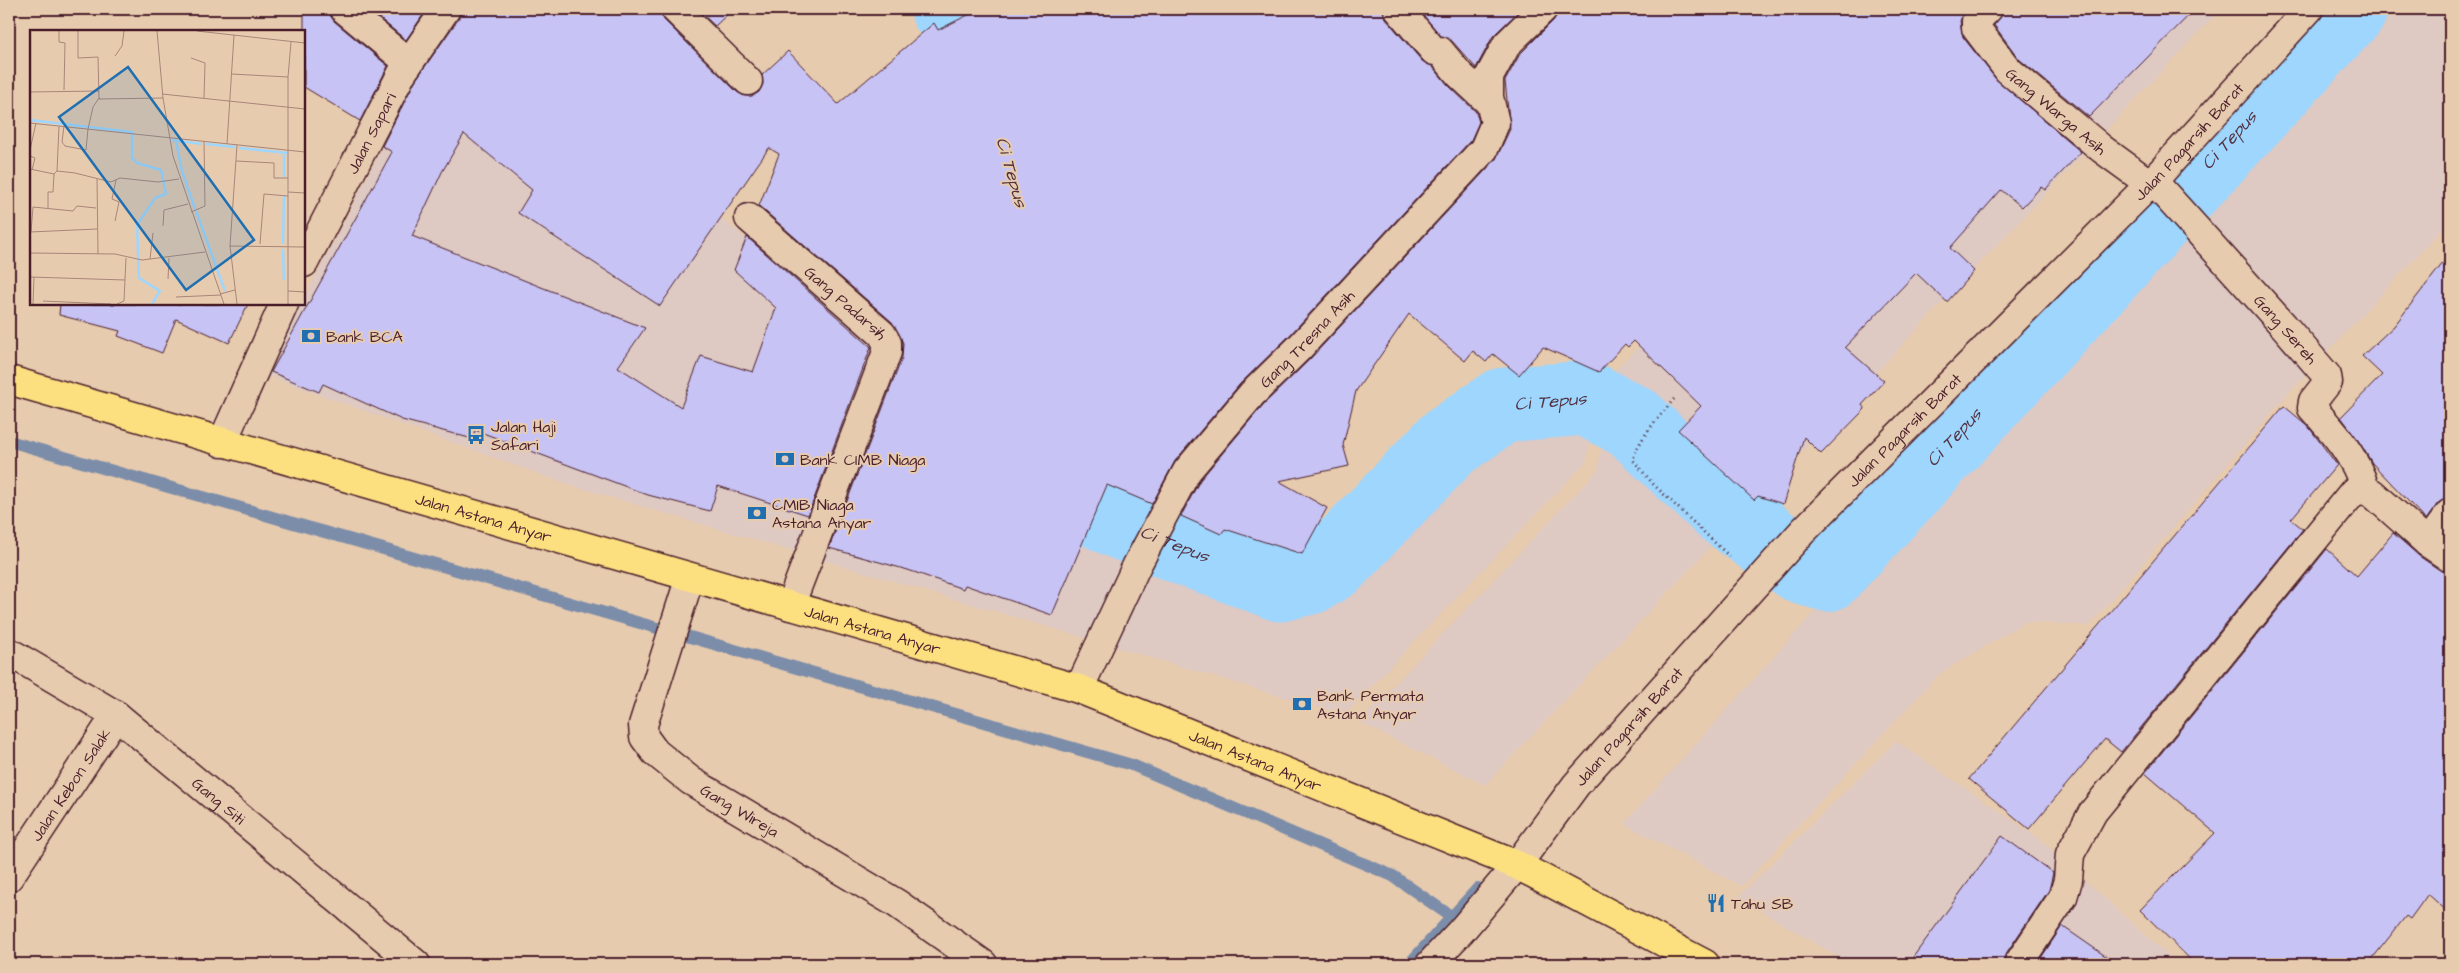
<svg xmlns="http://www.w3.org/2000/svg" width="2459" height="973" font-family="'Architects Daughter',sans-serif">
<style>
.built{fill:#dec9c3}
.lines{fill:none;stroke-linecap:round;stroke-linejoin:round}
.stream{stroke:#7c8daa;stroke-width:12}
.river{stroke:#9ed6fe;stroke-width:75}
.building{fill:#c8c3f5;stroke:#4a1f2b}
.minor-casing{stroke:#4a1f2b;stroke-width:31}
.major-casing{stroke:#4a1f2b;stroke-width:31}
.path{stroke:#4a1f2b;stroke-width:3;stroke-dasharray:1 4;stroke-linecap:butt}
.minor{stroke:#e7cbae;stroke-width:28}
.major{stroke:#fce080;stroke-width:28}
.labels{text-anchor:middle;stroke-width:4;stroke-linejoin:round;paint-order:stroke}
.street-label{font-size:16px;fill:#4a1f2b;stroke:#e7cbae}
.poi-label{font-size:16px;fill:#4a1f2b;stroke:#e7cbae;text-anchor:start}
.water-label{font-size:18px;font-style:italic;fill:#523140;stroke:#e7cbae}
.inset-river{fill:none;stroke:#9ed6fe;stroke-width:2.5}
.inset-road{fill:none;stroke:#a8867a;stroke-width:1}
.view{fill:#1f6fb2;fill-opacity:0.15;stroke:#1f6fb2;stroke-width:2.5}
.inset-edge{fill:none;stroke:#4a1f2b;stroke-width:2.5}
</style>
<rect width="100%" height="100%" fill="#e7cbae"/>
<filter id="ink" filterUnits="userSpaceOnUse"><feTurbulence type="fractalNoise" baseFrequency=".02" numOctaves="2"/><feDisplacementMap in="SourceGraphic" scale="10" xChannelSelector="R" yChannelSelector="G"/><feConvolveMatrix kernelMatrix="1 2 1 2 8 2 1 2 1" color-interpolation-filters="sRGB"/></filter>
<g filter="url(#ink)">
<!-- built -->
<path class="built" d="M454,9H476L727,223L881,347L991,222L969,484L1290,595L1453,425L1535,389L1602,380L1586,462L1344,715L570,485L265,375Z
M1983,9H2221L1485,785L1359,722L1598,470L1613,372Z
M2354,9H2450V221L2285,397L2089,626L2025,622L1938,675L1742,886L1624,824Z
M1896,741L2040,839L2177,964H1850L1738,897Z"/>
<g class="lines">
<!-- stream -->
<path class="stream" d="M9,441L671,632
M676,633L1132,765L1393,876L1452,917
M1409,964L1478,888"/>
<!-- river -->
<g class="river">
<path d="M948,9C978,36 986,80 996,117"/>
<path id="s1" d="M1020,448L1022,466C1099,522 1192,549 1280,584L1310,577L1333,563L1448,443L1503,405L1586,398L1634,423L1723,508L1791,559L1804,568L1827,574L2350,9"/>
</g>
</g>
<!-- building -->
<path class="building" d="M304,9H329L334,21L388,66L360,121L304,87Z
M368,9H427L406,40Z
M461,9H660L664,20L737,92L744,96H752L759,92L763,84L762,75L788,51L838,104L934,23L938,30L980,9H1383L1386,19L1422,61L1432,66L1448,85L1476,112L1479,122L1471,140L1288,337L1240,384L1175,461L1152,504L1107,485L1052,615L965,585L963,589L908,570L829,548L902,358L903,343L892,322L759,206L779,154L769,148L660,306L518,213L532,190L464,134L442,172L412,236L645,328L618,367L681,407L701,356L753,372L776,308L734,270L747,237L871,347L808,515L718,486L710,511L648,495L475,430L473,439L402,420L323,384L319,392L271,372L392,152L382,146L415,81L459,18Z
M697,9H733L715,26Z
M1418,9H1521L1493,36L1476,68L1452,41L1441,36Z
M1558,9H1966L1960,21L1963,37L1996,79L2081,152L2045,190L2041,187L2022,207L2001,190L1950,248L1974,271L1947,302L1916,273L1845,347L1884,381L1862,405L1865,409L1821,454L1804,437L1783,504L1758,496L1754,500L1678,430L1701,406L1634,341L1628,347L1625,344L1599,372L1543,347L1519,375L1493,354L1486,362L1473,351L1465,361L1409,314L1356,391L1343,445L1349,466L1279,481L1327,508L1302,554L1225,529L1221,534L1181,516L1200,480L1263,405L1310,359L1496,159L1510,129L1505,81L1520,54L1554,20Z
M2003,9H2195L2089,117L2019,59L1994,25L2003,14Z
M2450,254V498L2438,503L2426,520L2372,463L2356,437L2341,417L2382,375L2362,356L2394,326Z
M60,304H248L229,343L176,319L162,353L118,336L120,331L59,315Z
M2284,406L2308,426L2337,465L2291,519L2303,529L2121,752L2105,739L2029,829L1969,779Z
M2393,533L2419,556L2441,571L2450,573V914L2428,894L2410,919L2406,916L2368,964H2195L2140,910L2215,833L2145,773L2327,549L2357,576Z
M2002,836L2053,873L2049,890L2005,955L2003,964H1908Z
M2062,926L2117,964H2037Z"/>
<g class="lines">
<!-- minor casing -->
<g class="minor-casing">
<g id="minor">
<path d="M344,9L409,63"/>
<path d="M675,9L748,81"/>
<path d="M1398,9L1434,51H1440L1459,74L1490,103"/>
<path id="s2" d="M1988,9L1976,21V28L2008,70L2102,149L2150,184"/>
<path id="s3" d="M2153,181L2284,326L2327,376L2328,382L2313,401L2312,408C2334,432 2356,457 2365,489"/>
<path id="s4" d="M749,218L882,334L887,343V352L790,606"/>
<path id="s5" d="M304,263L402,73L446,9"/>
<path d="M222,443L284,304"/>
<path d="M2428,543L2450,513"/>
<path id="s6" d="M690,577L643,725L644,737L655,752L691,781L896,903L983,964"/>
<path id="s7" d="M9,652L116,715L416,964"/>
<path id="s8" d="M1079,689L1137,565L1187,471L1252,394L1299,348L1484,149L1495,123L1489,97V77L1507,44L1543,9"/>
<path id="s9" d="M9,877L116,715"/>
<path id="s10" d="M1430,964L1461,931L1517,865L1576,785L1803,531L2153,181L2309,9"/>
<path d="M2018,964L2063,897L2068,880L2070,854L2093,812L2353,492L2359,489L2372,493L2428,543L2450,558"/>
</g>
</g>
<!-- major casing -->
<g class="major-casing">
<g id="major">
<path id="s11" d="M9,380L1079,689L1517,865L1705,964"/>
</g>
</g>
<!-- path -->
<path class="path" d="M1674,399C1659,417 1639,438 1633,460L1654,485L1730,557"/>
<!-- minor -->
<use href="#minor" class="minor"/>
<!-- major -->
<use href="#major" class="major"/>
</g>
</g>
<!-- icons -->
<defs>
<g id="bank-bare" transform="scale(1.5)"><path d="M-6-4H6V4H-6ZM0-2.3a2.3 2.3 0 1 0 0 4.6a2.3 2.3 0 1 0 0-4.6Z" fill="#1f6fb2" stroke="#e7cbae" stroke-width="2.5" paint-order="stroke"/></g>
<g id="bus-bare" transform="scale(1.5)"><path d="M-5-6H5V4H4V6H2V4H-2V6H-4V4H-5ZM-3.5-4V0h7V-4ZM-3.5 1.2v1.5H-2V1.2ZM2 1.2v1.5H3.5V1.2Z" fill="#1f6fb2" stroke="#e7cbae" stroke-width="2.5" paint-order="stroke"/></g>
<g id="restaurant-bare" transform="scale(1.5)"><path d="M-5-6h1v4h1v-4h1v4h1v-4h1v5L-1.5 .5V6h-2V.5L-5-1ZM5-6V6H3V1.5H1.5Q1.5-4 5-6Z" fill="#1f6fb2" stroke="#e7cbae" stroke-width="2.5" paint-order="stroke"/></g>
</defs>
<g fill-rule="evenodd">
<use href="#bank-bare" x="311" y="336"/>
<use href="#bus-bare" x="476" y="435"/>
<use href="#bank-bare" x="785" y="459"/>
<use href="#bank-bare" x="757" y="513"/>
<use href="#bank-bare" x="1302" y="704"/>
<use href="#restaurant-bare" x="1716" y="903"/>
</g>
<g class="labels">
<!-- street labels -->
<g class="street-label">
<text dy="6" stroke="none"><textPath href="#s2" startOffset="140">Gang Warga Asih</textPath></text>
<text dy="6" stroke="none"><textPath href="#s5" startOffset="146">Jalan Sapari</textPath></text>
<text dy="6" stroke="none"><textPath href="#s10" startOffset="1120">Jalan Pagarsih Barat</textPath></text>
<text dy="6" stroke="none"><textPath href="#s4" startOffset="129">Gang Padarsih</textPath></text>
<text dy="6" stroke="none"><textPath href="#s3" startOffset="199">Gang Sereh</textPath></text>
<text dy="6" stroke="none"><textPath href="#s8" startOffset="422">Gang Tresna Asih</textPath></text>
<text dy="6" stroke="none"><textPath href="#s10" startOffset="715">Jalan Pagarsih Barat</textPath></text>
<text dy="6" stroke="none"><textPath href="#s11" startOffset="494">Jalan Astana Anyar</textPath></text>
<text dy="6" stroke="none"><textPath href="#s11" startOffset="899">Jalan Astana Anyar</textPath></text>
<text dy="6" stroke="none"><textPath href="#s10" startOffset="310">Jalan Pagarsih Barat</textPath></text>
<text dy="6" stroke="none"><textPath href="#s11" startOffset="1304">Jalan Astana Anyar</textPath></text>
<text dy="6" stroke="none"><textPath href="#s9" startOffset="111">Jalan Kebon Salak</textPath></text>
<text dy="6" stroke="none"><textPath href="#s7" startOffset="258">Gang Siti</textPath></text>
<text dy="6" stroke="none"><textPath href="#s6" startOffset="289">Gang Wireja</textPath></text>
</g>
<!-- poi labels -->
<g class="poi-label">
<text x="326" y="342">Bank BCA</text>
<text x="491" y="432">Jalan Haji<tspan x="491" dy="18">Safari</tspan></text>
<text x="800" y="465">Bank CIMB Niaga</text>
<text x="772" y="510">CMIB Niaga<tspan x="772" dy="18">Astana Anyar</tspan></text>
<text x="1317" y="701">Bank Permata<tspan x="1317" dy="18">Astana Anyar</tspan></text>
<text x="1731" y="909">Tahu SB</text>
</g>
<!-- water labels -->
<g class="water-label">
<text dy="6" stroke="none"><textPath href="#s1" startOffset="1570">Ci Tepus</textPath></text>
<text transform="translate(1012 172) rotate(74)" y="6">Ci Tepus</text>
<text dy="6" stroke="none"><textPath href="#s1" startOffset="641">Ci Tepus</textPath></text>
<text dy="6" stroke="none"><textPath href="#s1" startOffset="1165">Ci Tepus</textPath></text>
<text dy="6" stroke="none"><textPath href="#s1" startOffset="190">Ci Tepus</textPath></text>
</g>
</g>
<!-- overview -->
<g transform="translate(30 30)">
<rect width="275" height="275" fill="#e7cbae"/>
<path class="inset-river" d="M0,90L102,102V128L107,133L131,140L136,164L125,168L107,195L109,248L130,261L122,274M142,110L172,114M146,111L152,141L165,179M176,114L205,117M209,118L257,123M254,147V124M166,181L195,261M253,214L254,166M253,219L254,250"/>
<path class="inset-road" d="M29,1V12L35,13L34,60M48,1V28L68,27L69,69L133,68M127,1L133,68L143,126L194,274M167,1L275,13M85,26L92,16L94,1M161,28L175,33L174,68M201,44L258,47M0,62L69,61M132,64L275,79M0,93L275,122M34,96L32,112L35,116L56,120L58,99M58,99L63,77L69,68M197,114L204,5M0,120L6,93M0,126L5,128L2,140M206,131L244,133V148H258M0,139L24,144L27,141L45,143L81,152L90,148L128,152L149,149M27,141L29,96M67,149L68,224M258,162L275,163M18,179V162H23L24,144M161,182L175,176L174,111M85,191L89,172L82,169L86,150M133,196L134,180L158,174M0,202L67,199M1,202L3,177L43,181L47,176L66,178M230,214L234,164L258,166M200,216L275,217M0,223L85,224L112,230L175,222M120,229L123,203M0,247L95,250M138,249L139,228M258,261L275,262M190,264L205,260M146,267L191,265M13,271L81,274M3,274L4,247M87,274L94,271L96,228M207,274L200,216L207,115M258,274V47L261,12"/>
<path class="view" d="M98,37L224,210L156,260L29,87Z"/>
<rect width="275" height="275" class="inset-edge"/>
</g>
<!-- margin -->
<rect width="2459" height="973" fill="none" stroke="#e7cbae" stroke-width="30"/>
<rect x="15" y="15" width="2429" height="943" fill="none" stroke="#4a1f2b" stroke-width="2" filter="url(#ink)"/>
</svg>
